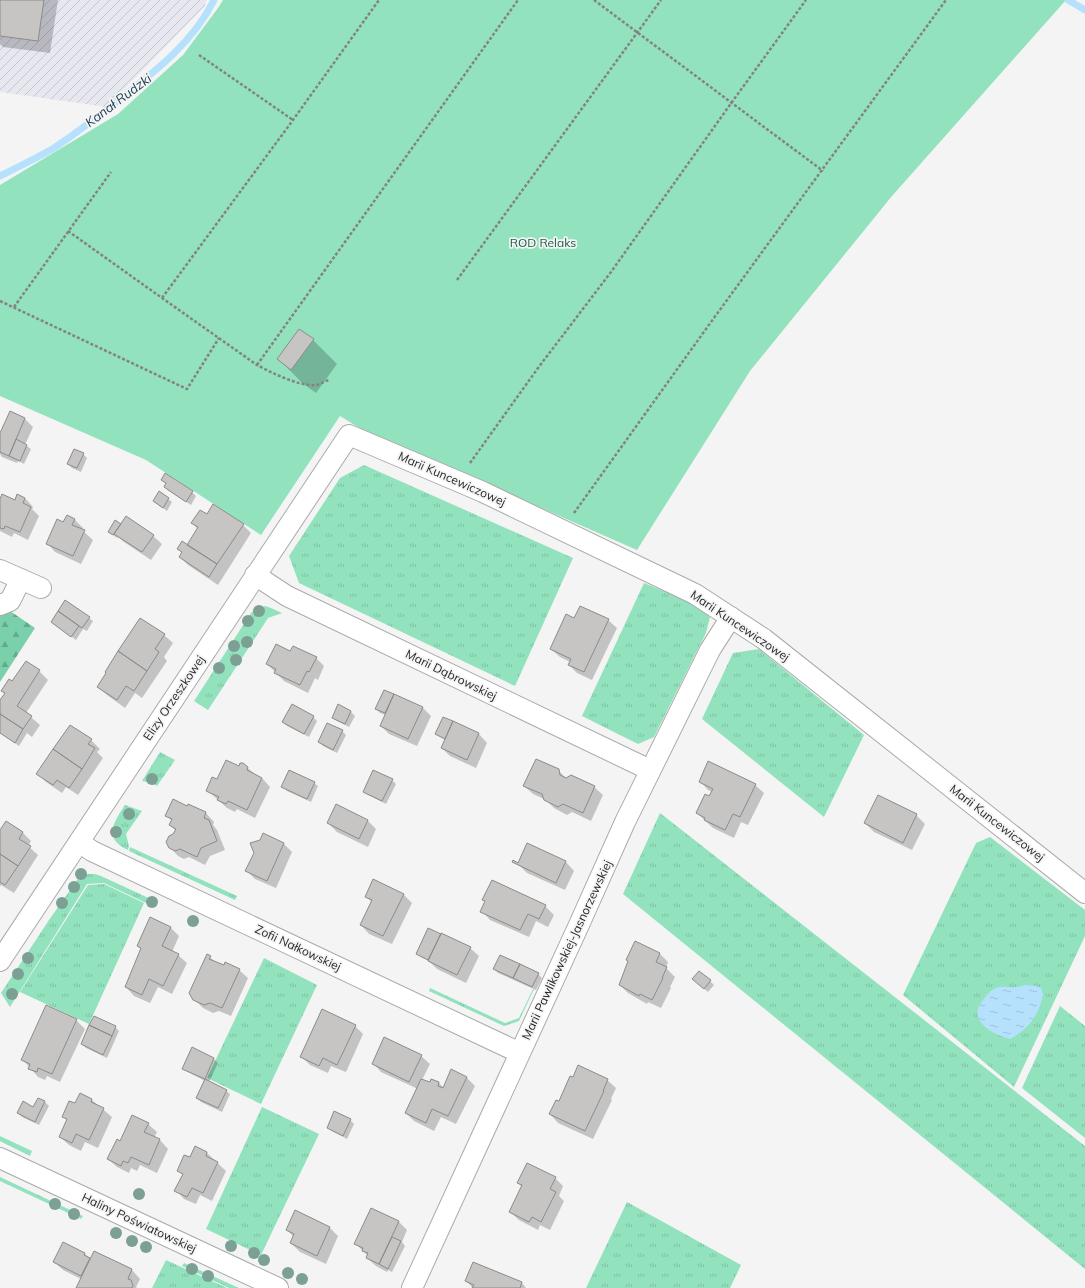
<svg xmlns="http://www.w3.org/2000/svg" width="1085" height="1288" font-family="Mulish,sans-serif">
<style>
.industrial{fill:url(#industrial-furrows)}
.grass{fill:url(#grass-tufts)}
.forest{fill:url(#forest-firs)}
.garden{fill:#92e2be}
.water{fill:url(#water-ripples)}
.shadow{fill:#0003}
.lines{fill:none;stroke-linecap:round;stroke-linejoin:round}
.stream{stroke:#b5e1fd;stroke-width:7}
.building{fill:#c6c5c4;stroke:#8c8b8a}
.street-casing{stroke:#aaaaab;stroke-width:22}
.path{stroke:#838384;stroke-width:2.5;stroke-dasharray:3 2;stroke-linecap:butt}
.street{stroke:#fff;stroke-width:20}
.tree{fill:#7ca093}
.labels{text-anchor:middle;stroke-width:3.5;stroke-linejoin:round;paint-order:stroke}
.park-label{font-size:12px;fill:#195b42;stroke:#f4f4f5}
.street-label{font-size:12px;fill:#272728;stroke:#f4f4f5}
.water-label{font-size:13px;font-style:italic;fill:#183a4d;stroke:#f4f4f5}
</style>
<defs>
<pattern id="industrial-furrows" width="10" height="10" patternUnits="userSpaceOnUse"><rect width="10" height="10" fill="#e7e7f0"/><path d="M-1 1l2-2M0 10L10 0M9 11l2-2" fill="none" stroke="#c6c6ce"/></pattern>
<pattern id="grass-tufts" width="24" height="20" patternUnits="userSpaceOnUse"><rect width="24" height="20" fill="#92e2be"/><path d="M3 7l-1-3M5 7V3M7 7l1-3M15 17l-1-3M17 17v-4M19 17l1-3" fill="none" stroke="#7ec2a3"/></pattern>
<pattern id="forest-firs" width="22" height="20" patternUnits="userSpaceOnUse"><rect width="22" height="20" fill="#7ad0aa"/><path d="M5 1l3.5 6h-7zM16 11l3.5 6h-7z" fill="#64a98a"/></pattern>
<pattern id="water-ripples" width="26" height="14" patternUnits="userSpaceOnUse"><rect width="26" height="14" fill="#b5e1fd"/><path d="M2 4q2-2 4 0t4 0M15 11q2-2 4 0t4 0" fill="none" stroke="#9cc1d9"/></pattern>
</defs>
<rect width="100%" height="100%" fill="#f4f4f5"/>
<!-- industrial -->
<path class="industrial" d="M0,0H207L205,6L107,107L0,92Z"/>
<!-- grass -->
<path class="grass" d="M364,465L573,558L515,686L299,583L289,556L340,478Z
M644,583L697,605L710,617L706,633L654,737L638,744L582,716Z
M265,606L271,608L282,613L268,618L208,710L194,701L251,613L254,610Z
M759,649L864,735L824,817L702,719L733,653Z
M160,752L175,760L157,786L151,783L142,781Z
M125,805L142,811L126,834L129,846L128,850C102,838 114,822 125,805Z
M660,813L1085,1146V1269L623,894Z
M990,837L1085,910V936L1014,1087L903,995L976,843Z
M130,847L237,896L235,900L129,851Z
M82,872L83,874H95L101,876L155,901L153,905L147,902L146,903L104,883L87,884L10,1007L1,993L49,920L80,876L79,874Z
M104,884L144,903L89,1024L20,992L88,885Z
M264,958L317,985L261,1104L207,1078Z
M430,988L505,1023L519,1018L533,989H534L519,1021L504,1026L429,991Z
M1060,1006L1085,1026V1138L1022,1088Z
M262,1107L319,1134L261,1255L206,1229Z
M0,1136L32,1151L30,1156L0,1141Z
M0,1177L83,1216L81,1219L0,1181Z
M627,1202L741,1265L730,1288H586Z
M166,1260L227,1288H152Z
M184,1263L239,1288H229L182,1266Z"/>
<!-- forest -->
<path class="forest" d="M10,611L35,628L0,682V613Z"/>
<!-- garden -->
<path class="garden" d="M223,0H1066L892,196L750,371L637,550L361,429L340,416L261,535L146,460L0,396V185L118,114L183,55L218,8Z"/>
<!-- water -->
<path class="water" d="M1025,985L1036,986L1041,988L1043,994C1040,1014 1028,1030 1010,1039C992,1034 966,1020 983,1000C986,996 990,991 994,989C1000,985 1009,988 1016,987C1019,987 1022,986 1025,985Z"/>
<!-- shadow -->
<path class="shadow" d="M0,0H58L50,53L3,47L0,44Z
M313,340L337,364L316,393L302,383L279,359Z
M11,412L25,419L33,427L25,445L31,449L24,464L18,461L17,463L2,457L0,454V435Z
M83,454L87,458L81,472L72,468L68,464Z
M162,480L192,492L196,496L191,505L169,491L165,487L167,484Z
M25,498L33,507L32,509L39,516L28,540L14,533L12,537L0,531V501H15Z
M168,499L172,502L167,511L154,501Z
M67,516L75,520L83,528L82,530L93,540L81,564L55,552L47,543L64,523Z
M207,516L243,525L251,533L218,585L188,565L180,557L183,553L178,549L187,546L198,529L192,523Z
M120,524L153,536L162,544L151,560L124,542L118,537L117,538L109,532Z
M66,602L93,621L87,631L83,629L76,640L52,622Z
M141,620L164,635L173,643L164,657L167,661L142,698L135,693L125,708L107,695L98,687Z
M575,620H608L617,628L592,680L577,673L569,665L570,662L560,657L551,649Z
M291,653L316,658L324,666L318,680L315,678L308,693L284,681L267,664Z
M39,671L48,680L26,713L40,725L32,737L27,733L19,746L0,733V702L5,694L2,691L13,683Z
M394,695L422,707L431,716L417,746L389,734L381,726L386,715L380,713L376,709Z
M338,706L351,712L355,716L349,727L337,721L333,718Z
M313,717L317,721L309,737L287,726L283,722Z
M443,718L479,734L487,743L476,768L450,756L442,748L445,740L436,734Z
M70,726L91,740L100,749L97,752L103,758L78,795L66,787L62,793L46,782L38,774Z
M342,731L346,735L337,753L323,746L319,742Z
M243,764L256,775L262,778L270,787L255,818L237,809L235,812L227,808L207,790L217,781L239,768Z
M558,770L567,779L594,787L603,795L591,821L572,812L567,815L554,808L546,800L533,794L524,786Z
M392,780L396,784L386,804L368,795L364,792Z
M700,781L755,785L764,793L748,825L741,822L734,838L713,828L697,813L710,798L712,792L708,790Z
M314,783L318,786L311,802L287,791L283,787Z
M189,805L206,813L214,822L213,825L217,830L225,850L210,856L205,865L189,857L184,859L178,856L170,847L176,831L170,825L172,821L166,815L188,808Z
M337,806L368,821L376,829L368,847L337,832L328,823Z
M916,815L925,824L912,850L874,832L865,823Z
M6,822L23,833L31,841L28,846L38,855L14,893L1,885L0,887V832Z
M264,835L284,844L292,852L276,888L255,879L247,871Z
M527,844L566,862L574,871L565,890L527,873L518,864Z
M403,894L412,903L392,944L369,934L361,925L372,902L366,897Z
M483,900L545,906L554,915L548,927L536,921L529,937L490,920L482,911L486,902Z
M150,919L171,928L179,936L172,952L178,955L187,963L172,994L158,987L150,1003L134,996L126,987L141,949L138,946Z
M429,929L470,948L479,956L466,983L437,969L429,961L421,957L417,953Z
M660,954L668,962L666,968L675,977L670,987L671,988L661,1008L648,1002L647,1004L628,993L620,985L629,962Z
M207,955L217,963L239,970L248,978L231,1016L219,1011L213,1013L203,1008L194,999Z
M494,969L538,974L542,978L536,990L498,973Z
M710,981L714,985L708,992L697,983Z
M76,1020L85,1029L60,1082L47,1076L45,1080L38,1077L23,1060Z
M355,1026L363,1034L346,1072L331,1066L328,1073L310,1065L302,1057Z
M115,1027L119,1031L107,1058L86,1048L82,1044Z
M193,1049L214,1059L218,1063L209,1082L226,1091L230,1094L222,1112L201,1102L197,1098L205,1081L188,1072L184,1068Z
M421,1056L430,1064L422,1080L430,1083L432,1080L439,1083L444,1088L466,1077L475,1086L456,1124L441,1117L434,1131L414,1121L406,1113L418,1089L381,1072L373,1063Z
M607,1080L616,1088L611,1099L612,1100L593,1139L558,1123L550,1114L559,1102Z
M80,1095L92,1100L112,1117L98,1148L85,1142L81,1151L69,1145L60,1137L68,1121L63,1116L75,1104Z
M38,1099L45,1102L49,1106L39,1125L22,1117L18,1113L34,1108Z
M350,1120L354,1124L347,1139L332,1131L328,1127Z
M148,1124L157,1132L154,1138L160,1140L168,1149L157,1173L140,1165L137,1171L131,1168L129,1173L117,1167L108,1159L120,1142Z
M196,1148L207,1153L226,1171L212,1201L200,1195L196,1204L184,1199L176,1190L183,1175L178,1171L190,1159Z
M555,1178L563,1186L559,1196L564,1201L550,1230L540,1225L538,1230L519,1220L510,1212L522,1187L518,1183Z
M372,1209L399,1222L407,1230L402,1242L405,1246L392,1272L388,1270L387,1272L376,1266L367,1258L368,1256L355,1243Z
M296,1212L330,1228L338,1236L326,1264L300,1252L291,1243L294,1237L287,1230Z
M64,1243L85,1254L91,1259L94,1252L132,1270L140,1279L136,1287L137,1288H77L81,1279L63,1270L54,1262Z
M474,1263L522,1283L526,1288H473L466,1281Z"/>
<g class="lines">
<!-- stream -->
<path class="stream" d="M1068,0L1085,10
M0,176C18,167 37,158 54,148C75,134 96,118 116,102C153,73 193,43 214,0"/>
</g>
<!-- building -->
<path class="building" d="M0,0H44L38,41L0,36Z
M299,329L314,339L291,370L277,359Z
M10,411L25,418L9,456L0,452V433Z
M16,439L27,445L20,461L9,456Z
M74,449L84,453L77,468L67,464Z
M165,473L193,491L186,502L164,487L166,483L161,480Z
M159,491L169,498L163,508L153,501Z
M2,494L15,500L17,494L25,498L23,503L31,507L20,532L5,526L4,529L0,528V499Z
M213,504L244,524L217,564L187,545L198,527L191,523L200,510L207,514Z
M67,515L75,519L72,525L85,530L73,556L46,544L57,519L63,522Z
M126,516L154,535L142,552L114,534Z
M115,520L121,524L113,535L108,532Z
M182,541L217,564L209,577L179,557L182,552L177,549Z
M65,600L90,617L82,628L58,611Z
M580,606L609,619L584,672L568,665L571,659L550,649L566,614L574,618Z
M58,611L79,626L71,637L51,622Z
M140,618L165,634L155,649L159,652L147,671L118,651Z
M276,644L290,651L293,646L317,657L309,672L307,671L300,685L274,673L276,669L266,664Z
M118,651L147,671L134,691L126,686L117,700L97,687L106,673L105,672Z
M26,661L40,670L17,706L32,716L23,729L0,714V700L5,693L1,691L9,679L12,681Z
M384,690L394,694L385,713L375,709Z
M394,694L423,707L408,739L380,726Z
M292,704L314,716L304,734L282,722Z
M338,704L351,711L345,724L332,718Z
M0,714L23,729L15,743L0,733Z
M443,717L453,721L445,739L435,734Z
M453,721L479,733L467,760L441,748Z
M327,723L343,730L333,750L318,742Z
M70,725L92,739L88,744L95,748L82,769L53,749Z
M53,749L82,769L69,788L57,780L53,785L36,774Z
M536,759L559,769L560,775L566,778L571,775L595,786L583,813L563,804L558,807L544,800L542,794L523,786Z
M226,760L239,766L240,763H243L248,767L247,770L262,778L247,810L228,801L226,804L217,800L219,797L206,791L212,777L217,779Z
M708,761L756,784L740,817L733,814L725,830L704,820L705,818L696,813L705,794L709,796L713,789L699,782Z
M289,770L315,782L307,799L281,787Z
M373,770L393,779L382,801L363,792Z
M878,795L917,814L903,843L864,823Z
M173,799L187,806L188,804L206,812L204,818L209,820L217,841L201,848L197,857L180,849L175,851L169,848L166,842L169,836L173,834L176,829L169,825L172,819L165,816Z
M336,804L368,820L359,839L327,823Z
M6,821L23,832L19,839L31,846L18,866L0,854V830Z
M263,833L284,843L267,881L245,871L254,853L250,843L260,840Z
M527,843L566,861L556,883L512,862L513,860L518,863Z
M0,854L18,866L5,885L0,882Z
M373,879L404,894L383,936L360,925L372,900L365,897Z
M492,880L546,905L539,919L528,914L520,930L480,912L485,901L482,900Z
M150,917L171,927L162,946L179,954L163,986L149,979L142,995L125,987L141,948L137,946Z
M428,928L441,934L428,960L416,954Z
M441,933L471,947L457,975L428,961Z
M635,941L660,953L656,962L667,967L662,978H663L652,1000L640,994L639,996L619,985L628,961L626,960Z
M207,954L211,956L209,959L224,965L225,962L240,969L222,1008L210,1003L204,1005L193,1000L189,993Z
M500,955L520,964L513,978L493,969Z
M520,964L539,973L532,987L513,978Z
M699,971L711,980L704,989L692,979Z
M46,1005L77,1019L52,1074L38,1068L37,1072L28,1069L30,1064L21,1060Z
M322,1009L356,1025L337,1065L323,1058L319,1066L300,1057Z
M94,1016L116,1026L112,1036L89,1025Z
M89,1025L112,1036L103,1055L81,1044Z
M384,1037L422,1055L409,1082L372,1064Z
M192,1047L214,1058L205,1079L182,1069Z
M578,1065L608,1079L603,1091H604L585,1131L549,1114L556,1100L559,1101L570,1076L573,1077Z
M451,1069L467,1077L448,1116L432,1109L426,1123L405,1113L421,1079L430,1082L431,1079L439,1082L438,1086L443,1088Z
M205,1079L227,1090L218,1108L196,1098Z
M80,1093L92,1099L91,1102L104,1108L89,1140L76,1134L72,1143L59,1137L67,1119L62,1117L69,1101L75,1103Z
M38,1098L45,1101L35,1122L17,1113L23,1101L33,1107Z
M334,1111L351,1119L343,1136L327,1128Z
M132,1115L149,1123L144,1132L160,1139L149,1165L131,1157L128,1163L123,1161L121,1166L107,1159L117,1139L120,1141Z
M195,1146L207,1152L206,1156L218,1162L203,1193L192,1188L187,1197L174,1191L183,1174L177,1171L184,1155L190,1157Z
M527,1163L556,1177L550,1189L556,1192L541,1222L532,1217L529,1222L509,1212L522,1185L517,1183Z
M371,1208L399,1221L379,1264L366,1258L368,1253L362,1251L363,1248L354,1244Z
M295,1210L330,1227L317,1256L290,1243L294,1234L286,1230Z
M392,1237L401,1241L388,1269L379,1264Z
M63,1242L85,1253L84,1255L90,1258L81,1276L53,1262Z
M94,1251L132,1269L128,1279L131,1280L133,1286L132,1288H76Z
M473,1262L522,1282L520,1288H472L474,1285L465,1281Z"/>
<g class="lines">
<!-- street casing -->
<g class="street-casing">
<path id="street" d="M0,570L41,588
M255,575L287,596L650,770
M0,605L10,601L21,579
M79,842L92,851L520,1053
M0,961L349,435L483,492L695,594L764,639L1085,893
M0,1158L278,1288
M412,1288L578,927L625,822L710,650L731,617"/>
</g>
<!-- path -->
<path class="path" d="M594,0L823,171
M199,55L293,120
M68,231L162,298L257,365C272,373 300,387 317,385C321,384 325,381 329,380
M457,280L661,0
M162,298L293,120L379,0
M0,301L187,389L219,338
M14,307L111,172
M257,365L518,0
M470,463L538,368L611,272L732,102L806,0
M574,513L711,322L946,0"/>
<!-- street -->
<use href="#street" class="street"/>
</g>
<!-- trees -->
<g class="tree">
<circle cx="259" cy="611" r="6"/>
<circle cx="248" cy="621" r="6"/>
<circle cx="247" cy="642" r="6"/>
<circle cx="234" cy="646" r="6"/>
<circle cx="236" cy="660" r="6"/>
<circle cx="219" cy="668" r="6"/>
<circle cx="152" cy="779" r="6"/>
<circle cx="129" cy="814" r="6"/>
<circle cx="116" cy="832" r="6"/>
<circle cx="81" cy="874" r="6"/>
<circle cx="74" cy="887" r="6"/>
<circle cx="152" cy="902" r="6"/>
<circle cx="62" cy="903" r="6"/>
<circle cx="193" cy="921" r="6"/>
<circle cx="28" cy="958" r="6"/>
<circle cx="18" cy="974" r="6"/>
<circle cx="12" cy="994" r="6"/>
<circle cx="139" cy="1194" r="6"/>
<circle cx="55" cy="1204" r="6"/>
<circle cx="74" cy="1214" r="6"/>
<circle cx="116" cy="1233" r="6"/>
<circle cx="132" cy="1241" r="6"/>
<circle cx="231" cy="1246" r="6"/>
<circle cx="146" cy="1247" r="6"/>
<circle cx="254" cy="1253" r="6"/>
<circle cx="264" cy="1260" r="6"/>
<circle cx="192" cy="1269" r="6"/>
<circle cx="288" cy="1273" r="6"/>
<circle cx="208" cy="1276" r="6"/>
<circle cx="302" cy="1279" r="6"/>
</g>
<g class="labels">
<!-- park labels -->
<g class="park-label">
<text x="543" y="247">ROD Relaks</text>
</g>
<!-- street labels -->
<g class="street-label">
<text transform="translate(452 479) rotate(24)" y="4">Marii Kuncewiczowej</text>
<text transform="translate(740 626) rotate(34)" y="4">Marii Kuncewiczowej</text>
<text transform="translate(451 675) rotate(26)" y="4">Marii Dąbrowskiej</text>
<text transform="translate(174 698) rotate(-56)" y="4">Elizy Orzeszkowej</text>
<text transform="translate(997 823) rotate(38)" y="4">Marii Kuncewiczowej</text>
<text transform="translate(298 948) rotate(25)" y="4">Zofii Nałkowskiej</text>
<text transform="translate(567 950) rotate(-65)" y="4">Marii Pawlikowskiej-Jasnorzewskiej</text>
<text transform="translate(139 1223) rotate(25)" y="4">Haliny Poświatowskiej</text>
</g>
<!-- water labels -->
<g class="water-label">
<text transform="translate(118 100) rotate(-37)" y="5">Kanał Rudzki</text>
</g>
</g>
</svg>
